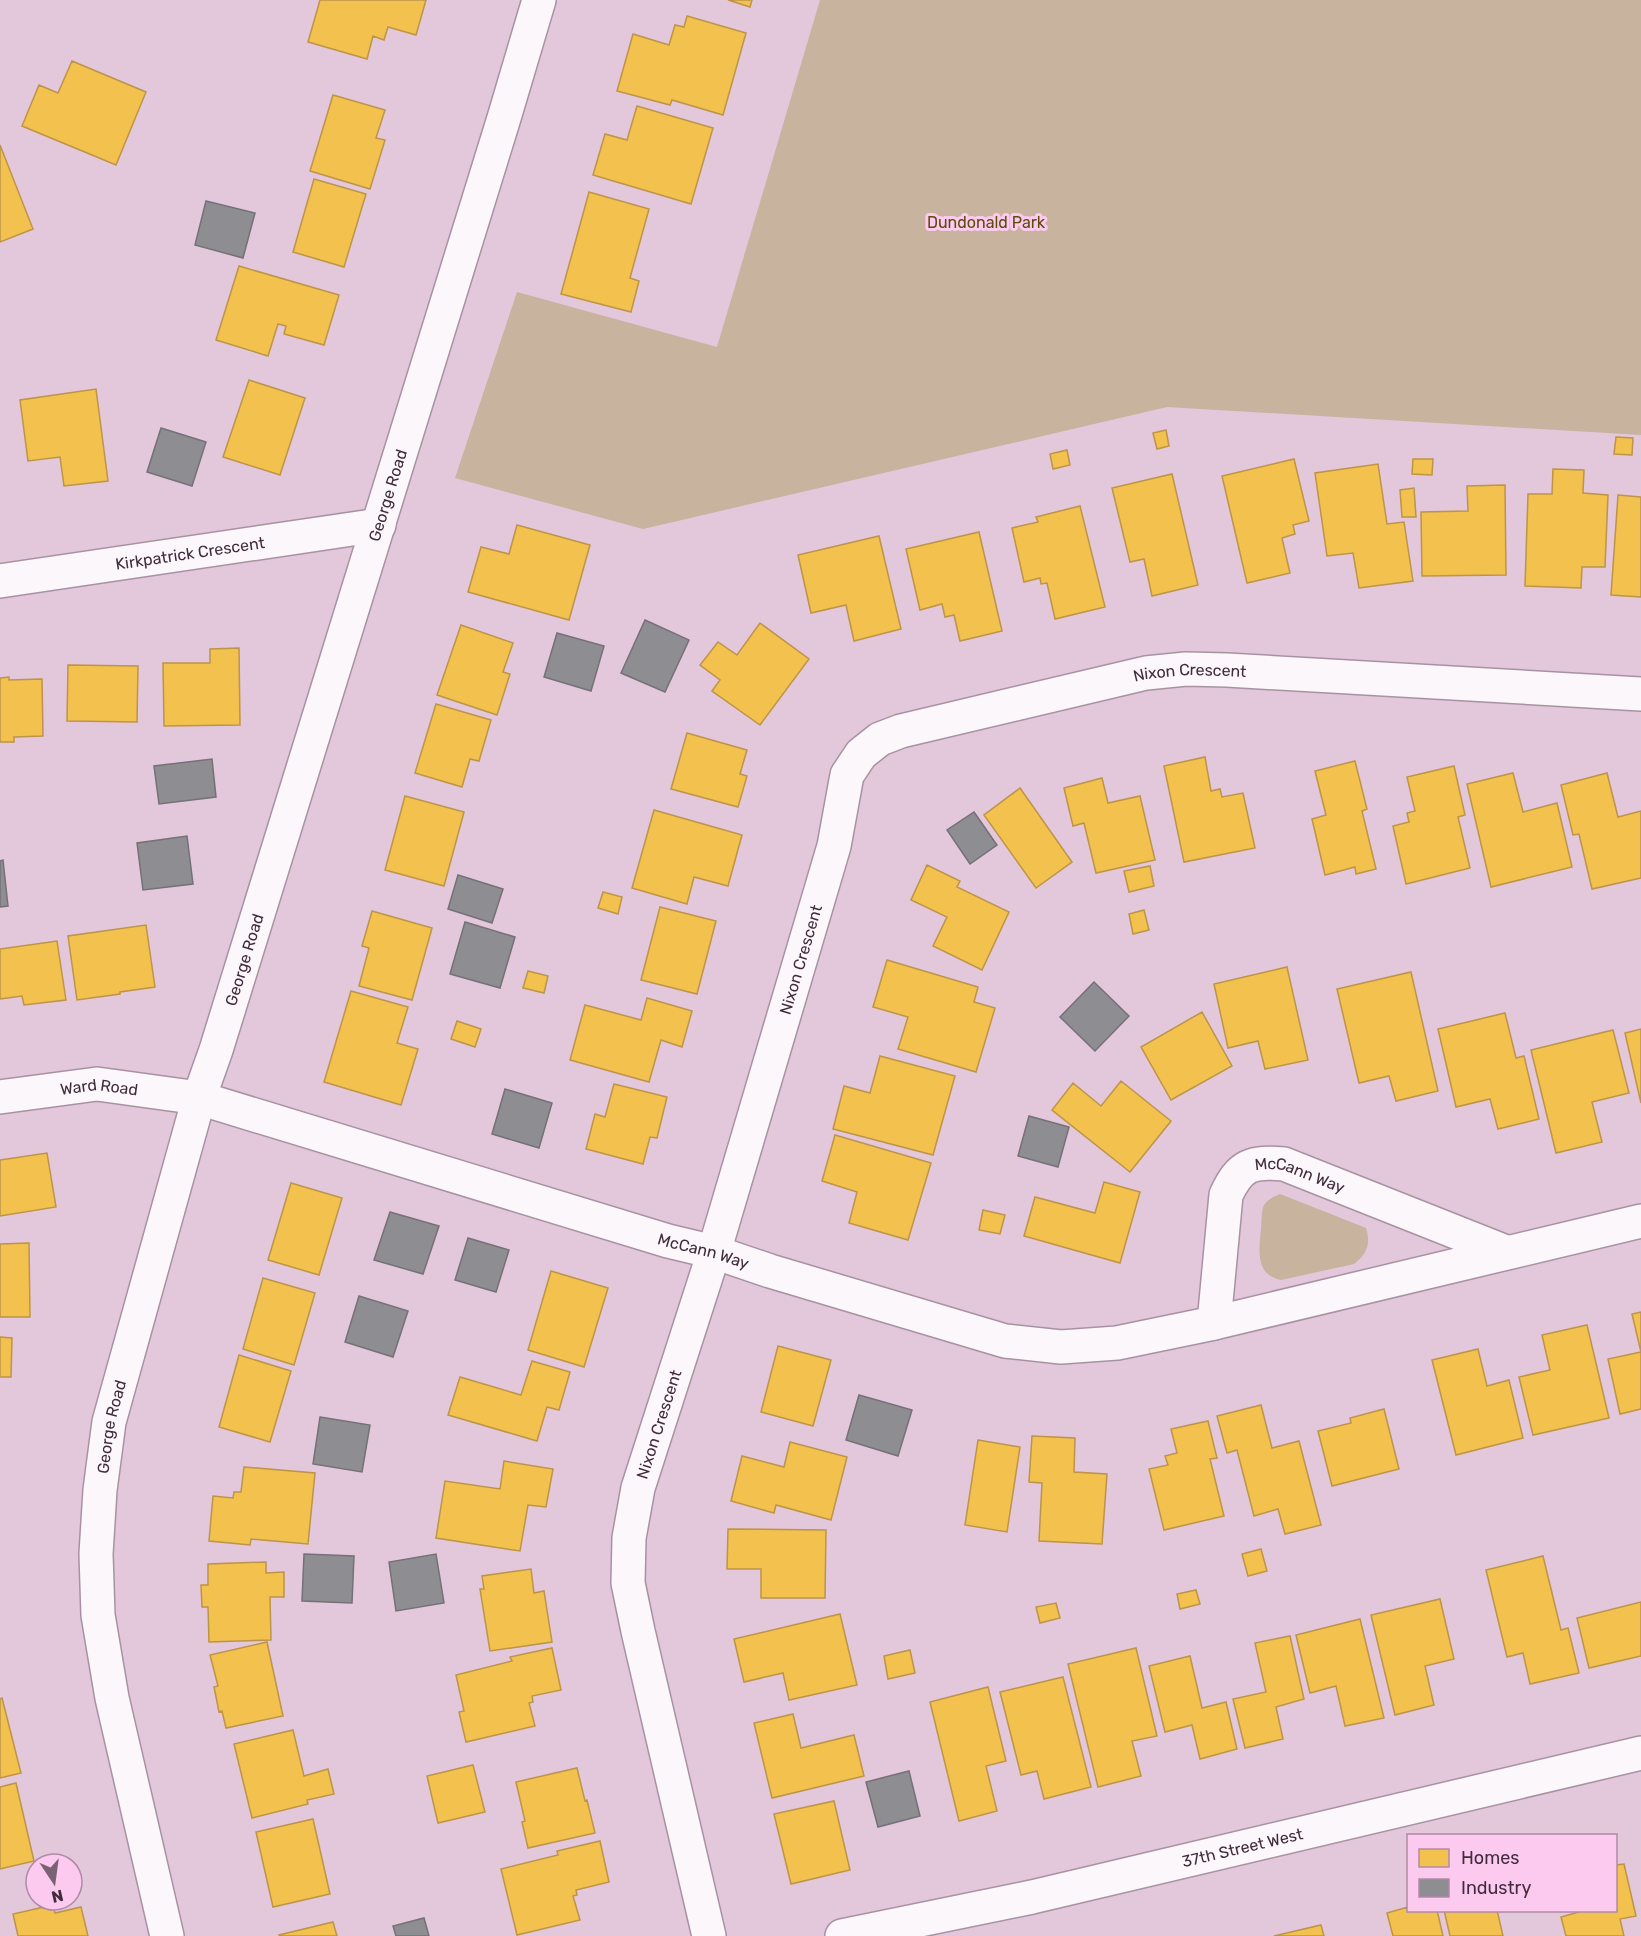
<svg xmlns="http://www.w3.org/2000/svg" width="1641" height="1936" font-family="Rubik,sans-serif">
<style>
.green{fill:#c7b39e}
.homes{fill:#f2c14e;stroke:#bd9448;stroke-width:1.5}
.industry{fill:#8d8d92;stroke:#767078;stroke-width:1.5}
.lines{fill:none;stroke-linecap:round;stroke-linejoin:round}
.minor-casing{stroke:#a892a2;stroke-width:36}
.minor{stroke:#fbf7fa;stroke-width:33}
.labels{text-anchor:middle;stroke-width:6;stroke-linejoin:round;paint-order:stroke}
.park-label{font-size:16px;fill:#5b4c0a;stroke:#fcc9ef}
.street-label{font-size:16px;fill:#402c3b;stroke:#fcc9ef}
</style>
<rect width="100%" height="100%" fill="#e3c7db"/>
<!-- green -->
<path class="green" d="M820,0H1641V435L1167,407L643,529L455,478L517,292L717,347Z
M1280,1194L1366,1228C1371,1244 1367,1254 1354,1264L1281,1280C1255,1275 1259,1250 1261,1229C1262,1222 1261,1211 1264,1205C1268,1199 1273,1197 1280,1194Z"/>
<!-- homes -->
<path class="homes" d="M320,0H426L416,35L388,27L384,40L373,36L367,59L308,42Z
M728,0H752L750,7Z
M687,16L746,33L723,115L672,100L670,105L617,91L633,34L669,45L675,25L684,27Z
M72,61L146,92L116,165L22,126L39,85L58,93Z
M333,95L385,110L376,138L385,140L370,189L310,171Z
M637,106L713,128L691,204L593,175L605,134L627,140Z
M0,145L33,229L0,242Z
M314,179L366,194L344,267L293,252Z
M589,192L649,209L630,278L639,281L631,312L561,294Z
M239,266L339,295L324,345L284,334L286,326L278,324L268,356L216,340Z
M249,380L305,398L280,475L223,457Z
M96,389L108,481L64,486L60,457L28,461L20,400Z
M1166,430L1169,446L1157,449L1153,433Z
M1616,437L1633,438L1632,455L1614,454Z
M1067,450L1070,465L1053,469L1050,454Z
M1294,459L1309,521L1293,525L1295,534L1282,538L1290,573L1247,583L1222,476Z
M1413,459H1433L1432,475L1412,474Z
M1378,464L1387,524L1404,522L1413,581L1359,588L1353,553L1327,556L1315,473Z
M1553,469L1584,470L1583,493L1608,495L1605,567H1582L1581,588L1525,586L1528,494H1552Z
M1172,474L1198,585L1152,596L1144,559L1130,562L1112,488Z
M1505,485L1506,575L1422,576L1421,512L1468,511L1467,486Z
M1414,488L1416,517H1402L1400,490Z
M1618,495L1641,497V597L1611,595Z
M1080,506L1105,607L1055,619L1047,583L1041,584L1040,578L1024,582L1012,528L1038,522L1036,517Z
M517,525L590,545L569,620L468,592L481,547L509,554Z
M979,532L1002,631L960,641L954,615L945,617L942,604L920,610L906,549Z
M879,536L901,629L854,641L846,605L811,613L798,555Z
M760,623L809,659L760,725L712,691L720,680L700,665L718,642L737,655Z
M461,625L513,643L503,672L510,674L497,715L437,695Z
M239,648L240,725L164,726L163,663H210V649Z
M68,665L138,666L137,722L67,721Z
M9,677V680L42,679L43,736L14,737V742H0V678Z
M436,704L491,720L479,761L470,759L462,787L415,773Z
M687,733L747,750L740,774L747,776L738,807L671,789Z
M1205,757L1211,791L1220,789L1222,797L1243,793L1255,848L1184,862L1164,766Z
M1355,761L1367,809L1362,811L1376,869L1356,874L1355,867L1325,875L1312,819L1326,815L1315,771Z
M1454,766L1465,815L1458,817L1470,868L1406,884L1393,826L1409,822L1407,813L1415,811L1407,777Z
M1513,773L1523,812L1557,803L1572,867L1491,887L1467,784Z
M1607,773L1618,817L1641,811V878L1592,889L1579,834L1573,835L1561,785Z
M1102,778L1108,803L1140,796L1155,860L1096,873L1084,823L1073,826L1064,788Z
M1020,788L1072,862L1036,888L984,815Z
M405,796L464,812L444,886L385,870Z
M654,810L742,835L728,886L694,877L687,904L632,888Z
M927,865L960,881L957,887L1009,912L982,970L933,946L947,917L911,900Z
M1150,866L1154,886L1129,892L1124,871Z
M603,892L622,897L618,914L598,908Z
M660,907L716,921L697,994L641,980Z
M1144,910L1149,930L1133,934L1129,914Z
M372,911L432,928L412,1000L359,986L369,948L362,946Z
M146,925L155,987L120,992V994L77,1000L68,936Z
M57,941L66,1000L24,1005L22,996L0,999V949Z
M887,960L978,987L974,1002L995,1008L976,1072L898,1049L908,1017L873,1007Z
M1287,967L1308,1060L1265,1069L1258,1041L1228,1048L1214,984Z
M528,971L548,976L544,993L523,988Z
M1411,972L1438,1091L1396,1101L1389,1076L1359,1083L1337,989Z
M351,991L408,1007L397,1043L418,1049L401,1105L324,1082Z
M647,998L692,1011L682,1047L661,1040L649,1082L570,1060L585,1005L641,1020Z
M1202,1012L1232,1066L1171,1100L1141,1047Z
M1505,1013L1516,1058L1524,1056L1539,1119L1498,1129L1490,1099L1456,1107L1438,1029Z
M457,1021L481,1029L475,1047L451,1039Z
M1641,1029V1103L1625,1033Z
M1613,1030L1629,1093L1592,1102L1602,1142L1556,1153L1531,1050Z
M880,1056L955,1076L933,1155L833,1129L844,1086L870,1093Z
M1121,1081L1171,1121L1130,1172L1052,1110L1073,1083L1101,1106Z
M614,1084L667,1097L657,1138L650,1137L643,1164L586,1149L595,1114L605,1117Z
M835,1135L931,1163L908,1240L849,1223L857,1192L822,1181Z
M47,1153L56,1207L0,1216V1160Z
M1104,1182L1140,1192L1120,1263L1024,1236L1035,1197L1095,1213Z
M291,1183L342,1198L319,1275L268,1260Z
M983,1210L1005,1215L1000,1234L979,1230Z
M29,1243L30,1317H0V1244Z
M551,1271L608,1288L584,1367L528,1350Z
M263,1278L315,1293L294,1365L243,1349Z
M1641,1312V1409L1620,1414L1608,1359L1641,1352L1632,1314Z
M1587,1325L1609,1418L1533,1435L1519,1377L1550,1370L1542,1335Z
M0,1337L12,1338L11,1377H0Z
M778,1346L831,1360L813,1426L761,1412Z
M1478,1349L1487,1386L1509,1380L1523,1438L1456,1455L1432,1360Z
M239,1355L291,1371L270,1442L219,1427Z
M532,1361L570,1372L559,1410L547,1407L537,1441L448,1415L460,1377L521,1395Z
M1261,1405L1272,1448L1299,1441L1321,1525L1285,1534L1278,1509L1254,1516L1237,1450L1227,1453L1217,1416Z
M1384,1409L1399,1469L1332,1486L1318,1431L1351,1423L1350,1418Z
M1208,1421L1217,1458L1210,1459L1224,1516L1164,1530L1149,1469L1168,1465L1165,1456L1177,1453L1171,1429Z
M1032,1436L1075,1438L1074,1472L1107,1474L1102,1544L1039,1541L1042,1483L1029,1482Z
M978,1440L1020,1447L1007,1532L965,1525Z
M790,1442L847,1457L831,1520L776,1505L774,1513L731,1501L742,1456L784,1467Z
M504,1461L553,1469L546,1507L528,1505L520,1551L436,1538L445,1481L500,1489Z
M244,1467L315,1473L308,1544L251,1539L250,1545L209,1541L213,1496L233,1498L234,1492H241Z
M728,1529L826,1530L825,1598H761V1569H727Z
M1261,1549L1267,1571L1248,1576L1242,1554Z
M1543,1556L1561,1630L1568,1628L1579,1673L1530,1684L1523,1653L1507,1657L1486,1570Z
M266,1562V1573L284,1572V1597H270L271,1640L209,1642L208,1607H202L201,1585H208V1564Z
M531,1569L534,1593L544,1591L552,1642L490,1651L480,1589H484L482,1576Z
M1196,1590L1200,1604L1180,1609L1177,1594Z
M1440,1599L1454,1659L1425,1666L1434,1705L1395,1715L1371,1615Z
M1641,1602V1656L1589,1668L1577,1618Z
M1056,1603L1060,1618L1040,1623L1036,1607Z
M840,1614L857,1685L789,1700L783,1673L744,1682L734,1639Z
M1360,1619L1384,1718L1345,1726L1336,1686L1310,1693L1296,1635Z
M1290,1636L1304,1699L1276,1707L1283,1739L1245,1748L1233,1699L1266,1692L1255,1643Z
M267,1642L283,1716L226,1728L222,1711L219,1712L214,1687L218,1686L210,1655Z
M552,1648L561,1690L532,1696L533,1702L529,1703L535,1726L466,1742L459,1712L464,1711L456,1675L512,1661L510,1657Z
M1136,1648L1157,1736L1132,1741L1141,1776L1098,1787L1068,1664Z
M910,1650L915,1673L888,1679L884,1656Z
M1190,1656L1202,1708L1226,1702L1237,1749L1200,1759L1192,1725L1165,1732L1149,1666Z
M1063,1677L1091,1787L1044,1799L1037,1771L1021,1775L1000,1692Z
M988,1687L1006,1761L986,1766L997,1811L959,1821L930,1702Z
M2,1698L21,1773L0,1778V1699Z
M793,1714L801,1748L854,1735L864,1776L772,1798L754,1723Z
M293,1730L304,1776L328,1769L334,1794L307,1800L308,1804L252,1818L234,1744Z
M473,1765L485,1812L438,1823L427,1776Z
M577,1768L585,1801L587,1800L595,1833L528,1848L522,1822L525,1821L516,1782Z
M16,1783L34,1861L0,1869V1787Z
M834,1801L850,1870L791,1884L774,1814Z
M313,1819L330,1894L273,1907L256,1832Z
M600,1841L609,1882L576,1890L577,1895L573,1896L580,1920L517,1935L501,1869L558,1855L557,1851Z
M1624,1864L1636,1916L1620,1919L1624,1936H1566L1561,1917L1586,1910H1616V1865Z
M53,1905L55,1913L81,1907L88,1936H18L13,1914Z
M1408,1907V1910H1437L1443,1936H1393L1387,1913Z
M1444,1910H1497L1503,1936H1450Z
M333,1922L337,1936H280L279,1935Z
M1321,1925L1324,1936H1274Z"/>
<!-- industry -->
<path class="industry" d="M206,201L255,213L243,258L195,245Z
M161,428L206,442L192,486L147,472Z
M645,620L689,640L665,692L621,673Z
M557,633L604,646L591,691L544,677Z
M212,759L216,797L159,804L154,766Z
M974,812L997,845L970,864L947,830Z
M187,836L193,884L143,890L137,843Z
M3,860L8,906L0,907V861Z
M458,875L503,889L492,923L448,909Z
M465,922L515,937L500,988L450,974Z
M1094,982L1129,1016L1095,1051L1060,1017Z
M505,1089L552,1103L539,1148L492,1134Z
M1029,1116L1069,1127L1058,1167L1018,1156Z
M390,1212L439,1226L423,1274L374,1260Z
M468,1238L509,1250L496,1292L455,1280Z
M359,1296L408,1311L393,1357L345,1342Z
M859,1395L912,1410L898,1456L846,1440Z
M320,1417L370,1425L362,1472L313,1464Z
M304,1554L354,1556L352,1603L302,1601Z
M436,1554L444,1603L396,1611L389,1562Z
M909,1771L920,1816L878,1827L866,1782Z
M424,1918L429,1936H396L393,1926Z"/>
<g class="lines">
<!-- minor casing -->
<g class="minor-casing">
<g id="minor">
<path id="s1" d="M0,581L379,525"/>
<path id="s2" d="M0,1097L97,1084L199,1098L668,1241L714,1252L770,1271L1005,1341L1061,1347L1117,1343L1214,1323L1641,1221"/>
<path id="s3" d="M1214,1323L1226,1195C1240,1165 1251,1161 1284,1164L1506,1252"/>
<path id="s4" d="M167,1936L112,1698L98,1615L96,1554L100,1490L109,1422L199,1098L216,1050L504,118L539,0"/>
<path id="s5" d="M709,1936L638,1631L628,1583L629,1538L638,1488L714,1252L834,846L847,775L861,754L880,739L901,731L1146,673L1186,669L1227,670L1641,694"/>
<path id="s6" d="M842,1936L1032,1897L1641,1753"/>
</g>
</g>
<!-- minor -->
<use href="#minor" class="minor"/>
</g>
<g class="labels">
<!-- park labels -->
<g class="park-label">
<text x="986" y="228">Dundonald Park</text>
</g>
<!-- street labels -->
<g class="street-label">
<text dy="6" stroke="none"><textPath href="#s4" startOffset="1490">George Road</textPath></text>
<text dy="6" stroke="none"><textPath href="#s1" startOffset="192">Kirkpatrick Crescent</textPath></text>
<text dy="6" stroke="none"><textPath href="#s5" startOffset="1569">Nixon Crescent</textPath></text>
<text dy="6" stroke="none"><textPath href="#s4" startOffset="1004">George Road</textPath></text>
<text dy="6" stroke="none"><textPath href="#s5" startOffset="1011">Nixon Crescent</textPath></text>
<text dy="6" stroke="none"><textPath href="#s2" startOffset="100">Ward Road</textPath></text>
<text dy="6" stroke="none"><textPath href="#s3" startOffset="219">McCann Way</textPath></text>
<text dy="6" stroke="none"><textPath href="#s2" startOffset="728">McCann Way</textPath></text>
<text dy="6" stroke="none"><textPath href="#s5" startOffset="525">Nixon Crescent</textPath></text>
<text dy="6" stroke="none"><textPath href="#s4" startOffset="518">George Road</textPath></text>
<text dy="6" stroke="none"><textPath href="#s6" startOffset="410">37th Street West</textPath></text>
</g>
</g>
<!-- legend -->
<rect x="1407" y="1834" width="210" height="78" fill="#fcc9ef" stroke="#b18aa7" stroke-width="1.5"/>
<rect x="1419" y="1849" width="30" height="18" fill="#f2c14e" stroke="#b18aa7" stroke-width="1.5"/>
<text x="1461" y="1864" font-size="18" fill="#402c3b">Homes</text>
<rect x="1419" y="1879" width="30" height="18" fill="#8d8d92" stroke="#b18aa7" stroke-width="1.5"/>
<text x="1461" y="1894" font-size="18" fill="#402c3b">Industry</text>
<!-- north arrow -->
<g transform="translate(54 1882) rotate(167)"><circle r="28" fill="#fcc9ef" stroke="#b18aa7" stroke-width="1.5"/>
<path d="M0-4.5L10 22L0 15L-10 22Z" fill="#796273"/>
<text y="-9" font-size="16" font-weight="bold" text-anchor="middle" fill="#402c3b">N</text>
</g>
</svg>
